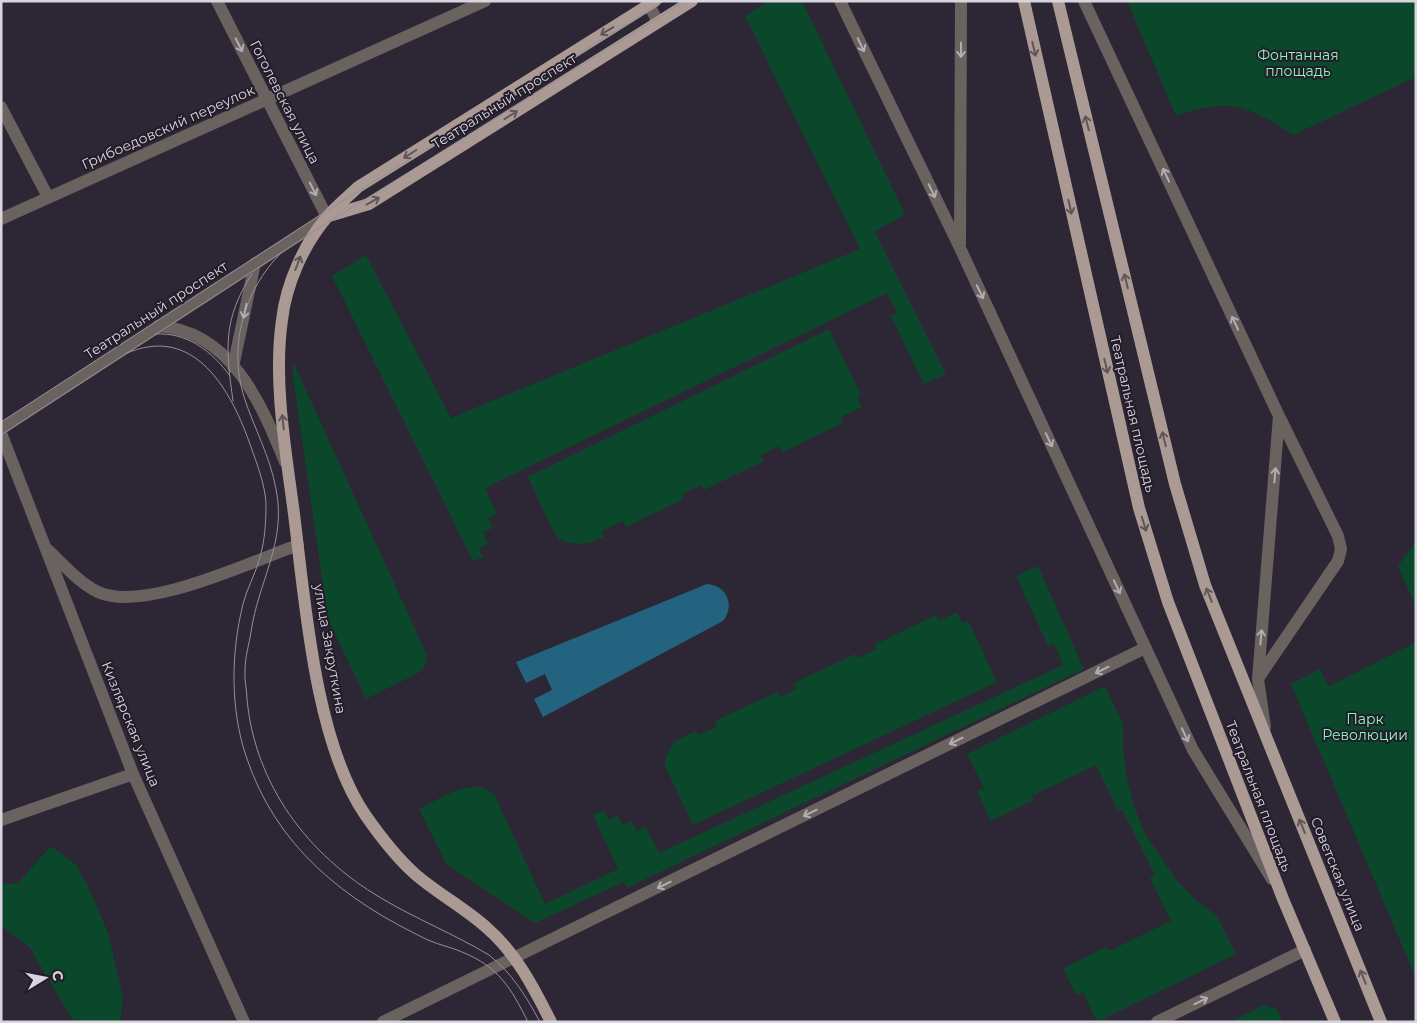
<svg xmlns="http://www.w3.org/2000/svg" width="1417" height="1023" font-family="Montserrat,sans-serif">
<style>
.green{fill:#0b482b}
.water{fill:#24637f}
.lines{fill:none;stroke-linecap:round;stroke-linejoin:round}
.minor{stroke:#6a625f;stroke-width:12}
.major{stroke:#ab9a93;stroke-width:12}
.tram{stroke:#948f9a;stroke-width:1}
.oneway{stroke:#605559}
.oneway2{stroke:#b2adb2}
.labels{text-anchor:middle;stroke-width:4;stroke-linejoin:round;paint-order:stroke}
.park-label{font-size:14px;fill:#8ef5ba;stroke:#231d2a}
.street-label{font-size:14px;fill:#d9d5de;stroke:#231d2a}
</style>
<rect width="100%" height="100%" fill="#2d2634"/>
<!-- green -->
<path class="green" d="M769,1H802L905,214L875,232L946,374L924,384L891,316L897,313L887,293L485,488L497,514L488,518L493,528L483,532L488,544L479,548L483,557L473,561L332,276L366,255L451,418L860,249L745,16Z
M1127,1H1416V77L1293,135C1248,105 1229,97 1176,116Z
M829,329L861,395L857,397L862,407L841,417L843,423L783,452L779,446L761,455L764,461L704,490L701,485L682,494L684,499L626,527L623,521L602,531L604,537C587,545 576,546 559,539L551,527L528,477Z
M293,362L427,655L425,666L418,673L366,699L328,619L293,377Z
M1416,541V607L1398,566Z
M1038,566L1084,669L627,888L624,882L535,923L447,865L419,809C441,799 475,773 495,796L545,904L618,869L593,815L604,810L608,820L618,815L623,825L632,821L637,831L646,827L659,853L1063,665L1054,643L1048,646L1016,576Z
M957,612L962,623L968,620L997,682L693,825L665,766L666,757L675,741L696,731L699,735L718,726L715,721L777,692L780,697L797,689L794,683L855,654L858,658L877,649L874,645L936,615L939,621Z
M1416,642V978L1291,684L1320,669L1328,687Z
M1105,686L1123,724V751L1127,779L1134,806L1144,832L1175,878L1194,898L1217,916L1236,954L1097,1022L1083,992L1076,995L1063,968L1106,947L1109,951L1171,921L1150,878L1155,875L1122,809L1118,811L1096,765L1032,796L1034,800L991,821L977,791L984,788L967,754Z
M51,846L75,864L88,886L108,933L123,998L120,1022H74L30,948L1,926V884L18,883Z
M1264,1005L1277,1009L1283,1022H1230Z"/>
<!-- water -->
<path class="water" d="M707,584C726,585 736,605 723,621L543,717L534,699L552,690L545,674L526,683L516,662Z"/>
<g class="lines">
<!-- minor -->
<path class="minor" d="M647,1L658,22
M840,1L960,248L1193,750L1272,879
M1084,1L1279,416L1258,679L1265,727
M1,107L48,197
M1,219L485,1
M960,244L961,1
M158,326C231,331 261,403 285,462
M233,367L255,263
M1,429L327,217L217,1
M1,433L133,774L244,1022
M48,550C63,564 79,583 98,592C144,613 250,562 298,545
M1259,677L1338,561L1341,549L1338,536L1280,418
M1,820L133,774
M383,1022L1145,648
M1157,1022L1305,950"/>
<!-- major -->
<path class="major" d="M1024,1L1139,508L1168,602L1283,899L1335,1022
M1058,1L1175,484L1205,585L1381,1022
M329,216L369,204L692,1
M551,1022C534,988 516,953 487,928C465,908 438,894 415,874C397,858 380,836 366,816C315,743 305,602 294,514C286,452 273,382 282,320C286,284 304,244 327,217C336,206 348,197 358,187L655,1"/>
<!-- tram -->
<path class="tram" d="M281,253C244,290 228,346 244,397C254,428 270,456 276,489C287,542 258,582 251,632C249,645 245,657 245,670C244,679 247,690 247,699C255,785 308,855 381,898C416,919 454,934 489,955C512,973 526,996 540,1022
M155,334C187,332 212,351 230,376
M125,354C195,322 232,392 251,447C257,464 265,485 266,503C266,521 265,540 260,557C256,573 247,588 243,604C231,653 230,708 246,756C276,847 344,900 428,940C439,945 451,947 462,952C499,967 511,988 528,1022
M233,401C226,350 222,320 252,274
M1,422L325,212L664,1
M1,435L330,221L685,1"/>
</g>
<!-- one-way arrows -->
<defs><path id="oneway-shaft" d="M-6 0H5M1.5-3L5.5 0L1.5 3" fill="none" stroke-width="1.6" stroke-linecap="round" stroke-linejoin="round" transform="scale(1.25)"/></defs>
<g class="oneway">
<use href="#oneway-shaft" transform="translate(607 31) rotate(149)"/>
<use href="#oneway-shaft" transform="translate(1034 49) rotate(77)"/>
<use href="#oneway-shaft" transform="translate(511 115) rotate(-32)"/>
<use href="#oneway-shaft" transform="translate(1087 123) rotate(-104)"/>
<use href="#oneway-shaft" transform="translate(410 154) rotate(148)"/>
<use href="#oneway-shaft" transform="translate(373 201) rotate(-29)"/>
<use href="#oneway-shaft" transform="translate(1070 207) rotate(77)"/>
<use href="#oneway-shaft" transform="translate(298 263) rotate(-69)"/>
<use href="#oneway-shaft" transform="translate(1126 281) rotate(-104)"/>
<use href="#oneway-shaft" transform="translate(1106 366) rotate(77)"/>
<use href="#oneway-shaft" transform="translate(283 422) rotate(-96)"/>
<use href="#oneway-shaft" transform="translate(1164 439) rotate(-104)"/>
<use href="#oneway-shaft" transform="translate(1144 524) rotate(73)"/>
<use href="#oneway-shaft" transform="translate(1209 595) rotate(-112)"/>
<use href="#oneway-shaft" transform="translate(1302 826) rotate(-112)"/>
<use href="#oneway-shaft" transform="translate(1363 977) rotate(-112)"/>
</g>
<g class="oneway2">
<use href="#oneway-shaft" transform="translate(239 45) rotate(63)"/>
<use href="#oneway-shaft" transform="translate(861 45) rotate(64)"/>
<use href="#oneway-shaft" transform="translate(961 50) rotate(90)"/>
<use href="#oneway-shaft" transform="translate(1166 175) rotate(-115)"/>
<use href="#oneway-shaft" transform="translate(313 189) rotate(63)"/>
<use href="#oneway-shaft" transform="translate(932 191) rotate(64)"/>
<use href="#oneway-shaft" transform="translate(980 292) rotate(65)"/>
<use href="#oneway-shaft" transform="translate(245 311) rotate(102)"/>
<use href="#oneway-shaft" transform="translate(1235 323) rotate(-115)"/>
<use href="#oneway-shaft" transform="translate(1049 440) rotate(65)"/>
<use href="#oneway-shaft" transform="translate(1275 475) rotate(-85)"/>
<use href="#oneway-shaft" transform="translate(1117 587) rotate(65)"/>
<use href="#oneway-shaft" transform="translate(1261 637) rotate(-85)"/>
<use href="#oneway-shaft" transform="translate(1102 670) rotate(154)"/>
<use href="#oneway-shaft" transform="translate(1185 735) rotate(65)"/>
<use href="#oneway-shaft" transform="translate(956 741) rotate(154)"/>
<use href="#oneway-shaft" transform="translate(810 813) rotate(154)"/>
<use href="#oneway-shaft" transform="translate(664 885) rotate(154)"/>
<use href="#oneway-shaft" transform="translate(1201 1001) rotate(-26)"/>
</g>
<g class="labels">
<!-- park labels -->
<g class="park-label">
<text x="1298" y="60">Фонтанная<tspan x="1298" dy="16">площадь</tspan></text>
<text x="1365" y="724">Парк<tspan x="1365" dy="16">Революции</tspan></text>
</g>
<!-- street labels -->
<g class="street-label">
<text transform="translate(504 101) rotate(-32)" y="5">Театральный проспект</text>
<text transform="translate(285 102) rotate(63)" y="5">Гоголевская улица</text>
<text transform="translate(168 127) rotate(-24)" y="5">Грибоедовский переулок</text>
<text transform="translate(156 310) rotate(-33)" y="5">Театральный проспект</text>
<text transform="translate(1133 414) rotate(77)" y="5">Театральная площадь</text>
<text transform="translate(330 649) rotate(80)" y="5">улица Закруткина</text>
<text transform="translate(131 724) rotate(68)" y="5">Кизлярская улица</text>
<text transform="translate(1259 796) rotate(69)" y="5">Театральная площадь</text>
<text transform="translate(1338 874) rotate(68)" y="5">Советская улица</text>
</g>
</g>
<!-- border -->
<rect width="1417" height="1023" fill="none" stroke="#d9d5de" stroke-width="5"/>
<!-- north arrow -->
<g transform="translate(45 978) rotate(80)" stroke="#231d2a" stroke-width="4" paint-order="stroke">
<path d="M0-4L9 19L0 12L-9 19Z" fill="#d9d5de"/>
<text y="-8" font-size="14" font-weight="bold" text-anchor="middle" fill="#d9d5de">С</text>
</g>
</svg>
